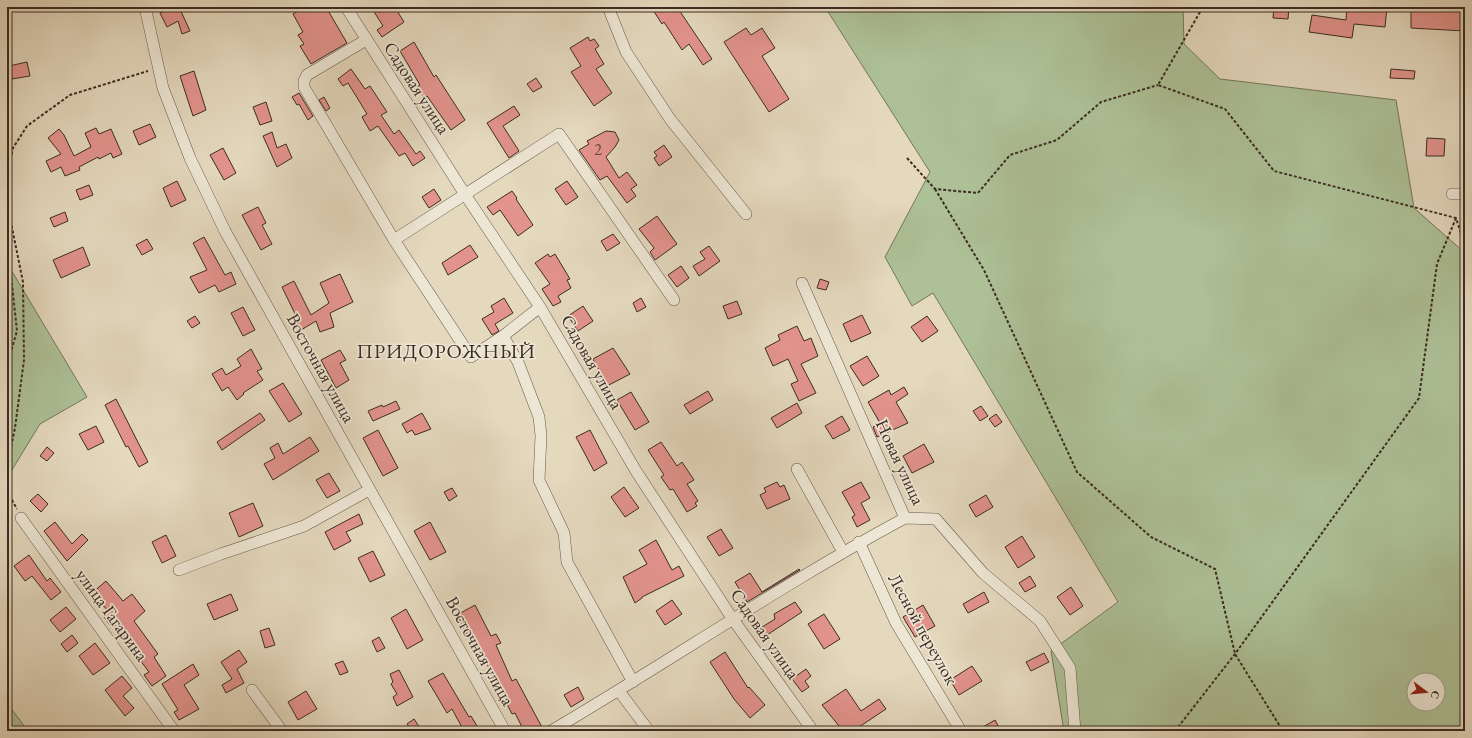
<svg xmlns="http://www.w3.org/2000/svg" width="1472" height="738" font-family="'EB Garamond',serif">
<style>
.green{fill:#adc096;stroke:#74765c;fill-rule:evenodd}
.building{fill:#e2938c;stroke:#3c2c23}
.lines{fill:none;stroke-linecap:round;stroke-linejoin:round}
.minor-casing{stroke:#66574a;stroke-width:12}
.path{stroke:#3c2c23;stroke-width:2;stroke-dasharray:3 2;stroke-linecap:butt}
.minor{stroke:#ede6d4;stroke-width:11}
.labels{text-anchor:middle;stroke-width:3.5;stroke-linejoin:round;paint-order:stroke}
.number-label{font-size:16px;fill:#66463d}
.street-label{font-size:18px;fill:#3c2c23;stroke:#ede6d4}
.quarter-label{font-size:20px;letter-spacing:1px;fill:#3c2c23;stroke:#ede6d4}
</style>
<rect width="100%" height="100%" fill="#e4d8bd"/>
<filter id="stains"><feTurbulence type="fractalNoise" baseFrequency=".005" numOctaves="4"/><feColorMatrix values="0 0 0 0 .2 0 0 0 0 .09 0 0 0 0 .02 0 0 0 .5 -.17"/></filter>
<radialGradient id="worn" r=".72"><stop offset=".6" stop-color="#630" stop-opacity="0"/><stop offset="1" stop-color="#630" stop-opacity=".3"/></radialGradient>
<!-- green -->
<path class="green" d="M825,7H1183L1184,44L1220,79L1396,100L1414,208L1465,253V731H1064L1051,651L1118,602L933,293L912,306L885,257L930,172ZM1414,680H1438V704H1414Z
M7,263L87,397L40,424L7,478Z
M7,703L28,731H7Z"/>
<!-- building -->
<path class="building" d="M173,7H179L190,31L182,34L178,21L167,27L160,13Z
M305,7H326L347,43L311,64L300,46L304,44L298,35L303,32L293,14Z
M371,7H391L393,11L396,9L404,22L382,37L377,30L383,26Z
M651,7H677L712,59L703,65L689,44L682,50L664,22L662,24Z
M1274,7H1289L1288,19L1273,18Z
M1347,7H1387L1385,27L1354,24L1352,38L1309,32L1312,15L1346,20Z
M1411,7L1465,10V31L1411,28Z
M746,28L751,35L762,28L775,48L762,56L789,99L769,112L724,42Z
M588,37L590,41L594,39L599,46L595,49L604,64L596,69L612,93L594,106L571,72L581,66L570,48Z
M414,42L434,77L436,75L465,120L451,130L427,96L424,98L417,87L420,85L400,51Z
M27,62L30,76L12,79L9,66Z
M351,69L365,89L370,86L387,112L381,115L394,134L399,130L416,154L420,151L425,158L413,166L405,153L399,156L378,126L370,131L362,117L367,114L348,83L343,86L338,79Z
M1391,69L1415,71L1414,79L1390,78Z
M194,71L206,110L193,116L180,76Z
M536,78L542,87L533,92L527,84Z
M299,93L313,116L308,120L299,104L297,105L292,97Z
M324,97L330,108L326,111L319,100Z
M266,102L272,121L260,125L253,107Z
M514,106L520,115L503,126L519,151L509,158L487,123Z
M150,124L156,137L139,145L133,131Z
M96,128L99,134L111,129L122,154L113,158L111,153L99,159L98,157L79,167L80,170L65,176L61,167L51,172L46,161L61,154L48,138L59,129L64,135L74,156L91,147L85,133Z
M606,131L615,132L619,140L615,147L606,157L619,178L627,172L637,185L631,189L636,196L627,203L607,176L600,180L579,150L589,144L587,141Z
M272,132L277,148L286,144L292,158L277,167L263,136Z
M1427,138L1445,139L1444,156H1426Z
M664,145L672,157L659,166L654,158L657,156L654,152Z
M223,148L236,173L224,180L210,155Z
M177,181L186,200L171,207L163,188Z
M567,181L578,197L566,205L555,189Z
M89,185L93,195L80,200L76,190Z
M434,189L441,200L429,208L422,197Z
M512,191L517,198L516,199L533,225L518,236L500,210L493,215L487,207Z
M258,207L266,223L262,225L272,244L261,250L242,215Z
M65,212L68,221L54,227L50,218Z
M657,216L677,244L655,260L650,252L654,248L639,229Z
M613,234L620,243L607,251L601,241Z
M204,237L225,275L231,272L236,284L219,292L215,285L199,293L190,277L207,270L193,243Z
M147,239L153,249L142,255L136,245Z
M470,245L478,257L448,275L442,263Z
M709,246L720,261L699,276L693,266L705,259L700,252Z
M83,247L90,265L61,278L53,260Z
M548,254L550,257L555,254L570,279L567,280L571,288L558,296L561,302L553,306L542,289L550,284L535,263Z
M681,266L689,278L677,287L668,275Z
M340,274L353,302L330,313L334,327L320,332L316,321L301,330L297,323L299,322L282,287L294,281L311,315L329,303L320,283Z
M820,279L829,282L826,290L817,288Z
M504,298L513,313L495,324L499,331L492,335L482,319L494,312L491,306Z
M641,298L646,307L637,312L633,303Z
M737,301L742,314L728,319L723,306Z
M583,306L593,321L578,331L568,316Z
M243,307L255,330L243,336L231,313Z
M862,315L871,333L851,342L843,324Z
M195,316L200,323L192,328L187,321Z
M927,316L938,331L922,342L911,327Z
M797,326L804,341L811,338L818,356L801,364L816,393L799,401L791,384L798,381L788,359L773,366L765,348L780,340L778,335Z
M613,348L630,374L607,386L593,359Z
M251,349L262,369L257,371L263,380L243,393L244,394L237,400L228,387L222,391L212,374L222,368L226,375L241,366L237,359Z
M340,350L346,360L340,363L349,380L336,388L321,360Z
M867,356L879,376L863,386L850,366Z
M283,383L302,414L289,422L269,391Z
M904,387L908,394L896,402L908,423L877,437L873,427L880,423L868,402L889,390L891,395Z
M708,391L713,400L690,414L684,405Z
M631,392L649,422L635,430L617,400Z
M116,399L148,462L139,467L128,446L126,447L105,405Z
M396,401L400,409L373,421L368,411L382,405L383,407Z
M797,403L802,413L777,428L771,418Z
M981,406L988,416L980,421L973,411Z
M260,413L265,420L222,450L217,442Z
M422,413L431,429L415,435L412,430L407,433L402,424Z
M996,414L1002,422L995,427L989,419Z
M842,416L850,430L833,439L825,426Z
M96,426L104,442L88,450L79,434Z
M378,430L398,468L383,476L363,438Z
M590,430L607,463L594,471L576,437Z
M310,437L319,451L273,480L264,464L275,458L270,448L278,443L283,454Z
M661,442L677,466L682,462L694,480L687,484L698,501L695,503L697,506L687,512L673,489L670,490L661,477L664,475L648,450Z
M924,444L934,462L912,473L903,456Z
M47,447L54,453L47,461L40,456Z
M329,473L340,491L327,498L316,480Z
M777,482L780,487L784,485L790,499L767,509L760,495L766,492L764,488Z
M861,482L870,498L861,503L870,520L857,527L852,517L855,515L842,492Z
M624,487L639,508L625,517L611,497Z
M452,488L457,496L449,501L444,492Z
M38,494L48,504L41,512L30,501Z
M986,495L993,507L976,517L969,505Z
M253,503L263,526L239,537L229,513Z
M359,514L363,524L346,532L351,541L334,550L325,532Z
M55,522L72,544L82,534L88,540L67,561L44,531Z
M430,522L446,552L430,560L414,531Z
M721,529L733,548L719,556L707,537Z
M166,535L176,556L162,563L152,542Z
M1022,536L1035,557L1018,568L1005,547Z
M656,540L672,570L679,566L684,576L642,597V598L635,603L623,577L647,564L639,550Z
M373,551L385,575L370,582L358,558Z
M29,555L47,581L50,578L61,592L51,600L32,576L25,581L14,566Z
M799,569L800,570L747,602L735,582L750,573L762,592Z
M1030,576L1036,586L1025,592L1019,583Z
M106,581L123,601L132,594L145,611L134,621L158,654L154,657L166,676L152,686L144,675L149,672L112,623L110,625L104,617L109,612L92,593Z
M1071,587L1083,606L1070,615L1057,597Z
M984,592L989,602L968,613L963,604Z
M231,594L238,610L214,620L207,604Z
M672,600L682,614L665,625L656,611Z
M795,602L802,612L764,637L759,629L775,619L774,614Z
M475,605L491,636L496,634L501,643L496,645L512,681L516,679L544,731H524L515,713L512,714L481,652L477,654L457,615Z
M923,605L935,626L915,637L903,617Z
M66,607L76,619L60,632L50,620Z
M406,609L423,640L407,649L391,618Z
M824,614L840,639L824,649L808,624Z
M269,628L275,645L265,648L260,631Z
M72,635L78,643L67,652L61,644Z
M379,637L385,648L377,652L372,641Z
M95,643L110,663L93,675L79,656Z
M239,650L247,662L237,669L244,683L226,693L222,685L232,679L221,662Z
M725,652L748,688L749,687L765,705L750,718L734,699L710,662Z
M1044,653L1049,662L1031,671L1026,662Z
M343,661L348,672L340,675L335,664Z
M193,664L199,675L184,685L199,709L179,720L174,712L178,710L162,684Z
M972,666L982,681L959,695L950,680Z
M806,669L811,676L805,681L809,687L802,692L792,679Z
M399,670L413,697L397,706L393,697L397,694L391,684L393,682L390,674Z
M443,673L469,717L471,716L480,731H464L452,709L447,713L428,681Z
M122,676L132,688L123,696L134,708L125,716L105,690Z
M578,687L584,699L571,707L564,695Z
M846,689L861,711L879,699L886,709L853,731H843L822,705Z
M306,691L317,709L298,720L288,702Z
M414,719L420,728L412,731L407,724Z
M995,720L1001,731H976Z"/>
<g class="lines">
<!-- minor casing -->
<g class="minor-casing">
<path id="minor" d="M145,7L163,88L190,158L225,231L505,731
M346,7L466,196L540,307L636,471L732,618L813,731
M608,7L626,52L670,119L746,214
M366,40L307,75L304,81V87L394,240L471,357L503,336L540,307
M1452,194H1465
M394,240L559,134L674,300
M802,283L905,518L936,519L983,573L1040,621L1070,668L1075,731
M503,336L518,362L539,417L541,436L539,480L564,533L567,562L633,682
M797,469L843,552
M21,518L174,731
M859,542L896,623L961,731
M179,570L221,554L304,526L369,490
M252,690L282,731
M619,691L649,731
M551,731C670,661 784,583 905,518"/>
</g>
<!-- path -->
<path class="path" d="M1201,7L1200,12L1158,85L1225,109L1274,171L1456,218L1465,246
M907,158L935,189L978,193L1010,155L1057,140L1101,102L1158,85
M935,189L984,270L1077,472L1151,537L1215,569L1235,654L1283,731
M7,238L17,331L7,365
M7,466L15,428L24,360L23,282L9,213L7,174L13,148L27,126L70,95L148,71
M7,491L17,509
M1175,731L1235,654L1419,398L1437,264L1456,218"/>
<!-- minor -->
<use href="#minor" class="minor"/>
</g>
<g class="labels">
<!-- number labels -->
<g class="number-label">
<text x="598" y="155">2</text>
</g>
<!-- street labels -->
<g class="street-label">
<text transform="translate(417 88) rotate(57)" y="6">Садовая улица</text>
<text transform="translate(592 362) rotate(60)" y="6">Садовая улица</text>
<text transform="translate(321 368) rotate(61)" y="6">Восточная улица</text>
<text transform="translate(900 462) rotate(65)" y="6">Новая улица</text>
<text transform="translate(112 615) rotate(54)" y="6">улица Гагарина</text>
<text transform="translate(923 629) rotate(61)" y="6">Лесной переулок</text>
<text transform="translate(765 634) rotate(55)" y="6">Садовая улица</text>
<text transform="translate(480 651) rotate(61)" y="6">Восточная улица</text>
</g>
<!-- quarter labels -->
<g class="quarter-label">
<text x="446" y="358">ПРИДОРОЖНЫЙ</text>
</g>
</g>
<!-- margin -->
<rect width="1472" height="738" fill="none" stroke="#e4d8bd" stroke-width="24"/>
<rect x="8" y="8" width="1456" height="722" fill="none" stroke="#3c2c23" stroke-width="2"/>
<rect x="12" y="12" width="1448" height="714" fill="none" stroke="#3c2c23"/>
<!-- north arrow -->
<g transform="translate(1426 692) rotate(106)"><circle r="19" fill="#ede6d4" stroke="#a69c8d"/>
<path d="M0-3L7 15L0 10L-7 15Z" fill="#8f2418"/>
<text y="-6" font-size="11" font-weight="bold" text-anchor="middle" fill="#3c2c23">С</text>
</g>
<rect width="100%" height="100%" filter="url(#stains)"/>
<rect width="100%" height="100%" fill="url(#worn)"/>
</svg>
